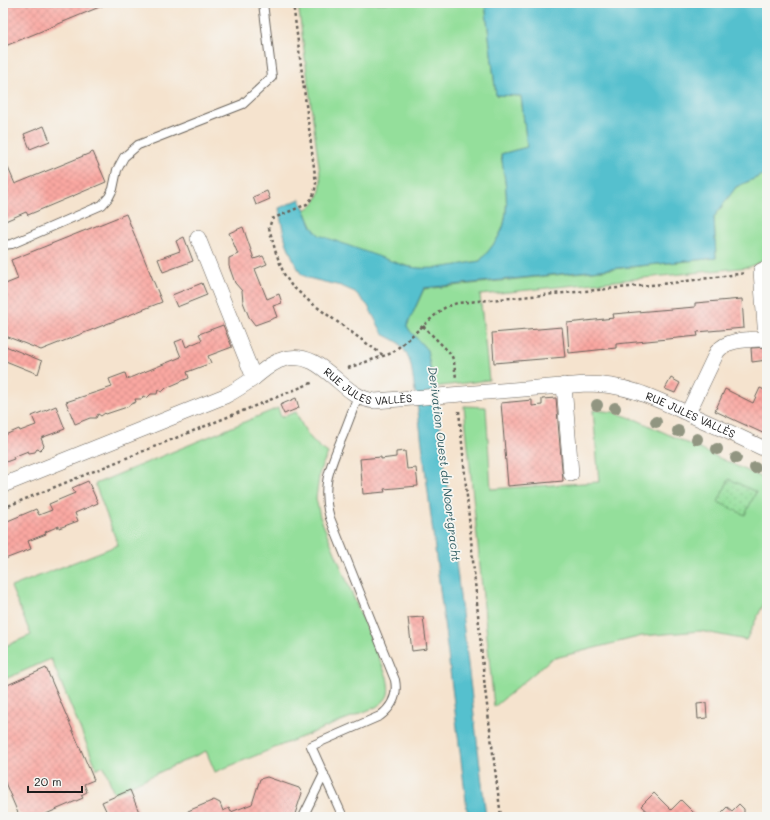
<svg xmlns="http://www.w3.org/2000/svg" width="770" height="820" font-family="Mali,sans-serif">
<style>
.green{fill:#94df9b;stroke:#587e5c}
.park{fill:url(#park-dots);stroke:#587e5c}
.water{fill:#54c0ce;stroke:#386e75}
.building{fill:url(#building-cross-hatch)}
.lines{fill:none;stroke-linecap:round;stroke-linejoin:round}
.lane-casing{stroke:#68625a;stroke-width:10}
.street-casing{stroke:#68625a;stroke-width:16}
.path{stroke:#68625a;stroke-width:2.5;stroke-dasharray:3 3;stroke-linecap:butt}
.lane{stroke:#fff;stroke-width:8}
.street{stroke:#fff;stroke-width:15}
.tree{fill:#919581}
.labels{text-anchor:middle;stroke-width:3.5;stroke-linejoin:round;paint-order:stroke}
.street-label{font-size:11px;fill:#1c1c1c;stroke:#f6f6f2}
.water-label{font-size:12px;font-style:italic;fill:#325e63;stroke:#f6f6f2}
</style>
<defs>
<pattern id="park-dots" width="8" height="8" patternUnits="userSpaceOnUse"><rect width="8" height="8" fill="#94df9b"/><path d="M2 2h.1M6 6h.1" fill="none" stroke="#7fbf85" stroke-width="1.8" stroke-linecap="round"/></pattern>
<pattern id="building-cross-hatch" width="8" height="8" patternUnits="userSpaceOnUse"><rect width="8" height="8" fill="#faa7a1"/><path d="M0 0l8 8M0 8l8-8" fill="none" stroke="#d68f8a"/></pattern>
</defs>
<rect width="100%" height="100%" fill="#f6f6f2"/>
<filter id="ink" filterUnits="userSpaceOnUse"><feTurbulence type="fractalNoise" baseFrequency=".025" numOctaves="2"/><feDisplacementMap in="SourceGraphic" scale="8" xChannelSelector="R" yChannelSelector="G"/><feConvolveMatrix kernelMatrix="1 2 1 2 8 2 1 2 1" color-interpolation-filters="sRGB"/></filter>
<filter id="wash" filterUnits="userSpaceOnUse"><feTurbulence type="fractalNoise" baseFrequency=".012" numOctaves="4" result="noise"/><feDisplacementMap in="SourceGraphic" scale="16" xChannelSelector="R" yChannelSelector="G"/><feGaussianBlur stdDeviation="0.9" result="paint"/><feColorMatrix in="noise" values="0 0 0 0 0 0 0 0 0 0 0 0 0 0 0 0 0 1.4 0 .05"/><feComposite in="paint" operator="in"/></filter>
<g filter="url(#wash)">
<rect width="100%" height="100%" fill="#f5e3ce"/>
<!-- green -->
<path class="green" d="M298,3H485L496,95L521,96L527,147L501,154C504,175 509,198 505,219C503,234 490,250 480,261C460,264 437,271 416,268C405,267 325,240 318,234C311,228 309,219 305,210C317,204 320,195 321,182Z
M767,173V259L749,267L480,295L489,380L434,387L427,350L410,331L407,326L424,289L716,258L714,217L736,187Z
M464,406L486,407L491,489L599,482L593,410L614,412L637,420L767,480V597L746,640L700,631L642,636L551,659L494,707Z
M278,408L281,417L296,412C305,432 310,441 328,453L320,470L316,498L320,517L387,677C390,693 390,698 376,707L215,772L206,751L114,793L104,766L97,769L51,659L3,680V647L31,635L11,587L118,545L95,484Z"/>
<!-- park -->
<path class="park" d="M729,479L756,492L745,515L718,502Z"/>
<!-- water -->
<path class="water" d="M485,3H767V173L736,187L714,217L716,258L424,288L407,326L410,331L427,350L438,409L486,817H468L418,411L411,365L407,354L398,342L383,334L368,306L355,292L341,286L308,278L301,274L294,261L286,242L281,221L279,208L300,199L312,227L319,235L405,266C430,272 455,265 480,261C490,249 503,235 505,219C509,198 504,175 501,154L527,147L521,96L496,95Z"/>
<g id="blocks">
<!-- building -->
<path class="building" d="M3,3H109L3,47Z
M44,126L50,141L30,149L24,134Z
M93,152L106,182L28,215L26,212L3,222V156L15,184Z
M267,191L270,199L256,205L253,197Z
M126,214L162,302L41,350L3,335V285L18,279L11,260Z
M243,227L254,259L263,256L267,264L255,269L267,299L279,294L282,303L273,306L277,317L255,325L249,317L243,302L242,291L235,283L229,266V258L238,254L229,233Z
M184,237L193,261L163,272L158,259L180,251L176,241Z
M202,283L207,295L177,307L172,295Z
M742,299L744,328L697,332L698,336L616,344V348L569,353L567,323L614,318L613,314L695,307V303Z
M223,325L232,347L208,356L211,363L187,372L189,378L166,388L162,392L158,390L157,394H151L147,398L143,396L142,399H135L136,402L131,404L127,407L106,414L105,413L101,416L98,414L96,418H90L75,424L66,402L112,387L109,379L125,373L127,379L181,357L175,342L183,339L186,347L202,340L199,334Z
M562,327L565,357L494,363L492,333Z
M3,345L42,361L38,374L3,360Z
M767,347V360L752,362L751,348Z
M671,378L680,383L675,393L665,389Z
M760,388L767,391V399L763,407L767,409V435L715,411L725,389L753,403Z
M296,398L299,408L284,414L280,405Z
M556,398L563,481L508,486L501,403L532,400V406L542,405V399Z
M56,406L65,429L41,438L44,446L40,450L37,449L35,452L29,453L28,451L13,457L14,459L3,463V438L5,437V435L19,429L20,431L36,425L32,416Z
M405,451L407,469L416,468L418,486L384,489L385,492L363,494L360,459L381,457V459L396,457V452Z
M88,481L98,503L75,513L78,521L59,528V526L45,532L46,534L28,541L31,549L5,559L3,553V523L36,509L39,515L52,510L49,504L75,493L72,488Z
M423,617L427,649L412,651L408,618Z
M46,668L94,780L84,784L87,792L81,795L83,798L39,817H27L18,813L3,778V687Z
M706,703L707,718L698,719L697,704Z
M267,777L299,788L302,793L294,817H186L188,811L214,800L220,803L223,811L229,808L231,812L252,804L260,779Z
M130,790L141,817H109L102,802Z
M654,793L671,810L681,800L698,817H651L652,816L641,806Z
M739,804L744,809V813L748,817H717L727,807L732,811Z"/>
</g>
</g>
<g filter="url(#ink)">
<use href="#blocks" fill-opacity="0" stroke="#68625a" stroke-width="1"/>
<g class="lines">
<!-- lane casing -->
<g class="lane-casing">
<path id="lane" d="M3,245L12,244L102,205L109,197L113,189L117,170L124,157L138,145L243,104L272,77L263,3
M303,817L324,774
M343,817L311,746L380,716C392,707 398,695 395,680L330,518C321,487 329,469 341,440C347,426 352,411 358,397"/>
</g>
<!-- street casing -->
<g class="street-casing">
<g id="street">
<path d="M198,238L254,378"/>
<path d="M564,385L571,474"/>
<path d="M688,413L717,352C727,338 750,340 766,339L761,271L767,268"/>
<path id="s1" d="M3,485L225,396C235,391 244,385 254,378C263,371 272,362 284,359C323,348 340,398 375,401L586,384C628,384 654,398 691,415C716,426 742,438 767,450"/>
</g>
</g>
<!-- path -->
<path class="path" d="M293,3L316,183C315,192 313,198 307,204L272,219L269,228L276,253L284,274L291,285L310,302L384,356
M423,326L451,354L454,362L456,378
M348,368L392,353L441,310L446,307L457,303L672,283L746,273
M459,411L485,689L501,817
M3,508L314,382"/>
<!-- lane -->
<use href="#lane" class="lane"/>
<!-- street -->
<use href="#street" class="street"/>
</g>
<!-- trees -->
<g class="tree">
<circle cx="597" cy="405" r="6"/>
<circle cx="615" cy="408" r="6"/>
<circle cx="656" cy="422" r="6"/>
<circle cx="678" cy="431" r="6"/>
<circle cx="697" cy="439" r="6"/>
<circle cx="717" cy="449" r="6"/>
<circle cx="736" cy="458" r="6"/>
<circle cx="755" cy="468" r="6"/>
</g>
</g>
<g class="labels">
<!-- street labels -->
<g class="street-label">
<text dy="4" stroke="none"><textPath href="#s1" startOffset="402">RUE JULES VALLÈS</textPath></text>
<text dy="4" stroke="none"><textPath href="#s1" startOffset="735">RUE JULES VALLÈS</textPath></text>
</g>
<!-- water labels -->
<g class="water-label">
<text transform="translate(444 464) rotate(83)" y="4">Derivation Ouest du Noortgracht</text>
</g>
</g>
<!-- margin -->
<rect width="770" height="820" fill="none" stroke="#f6f6f2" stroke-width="16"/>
<!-- scale -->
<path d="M28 786v6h54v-6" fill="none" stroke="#1c1c1c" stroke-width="2"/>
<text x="34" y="786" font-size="12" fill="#1c1c1c" stroke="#f6f6f2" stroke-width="3" paint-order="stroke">20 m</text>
</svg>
